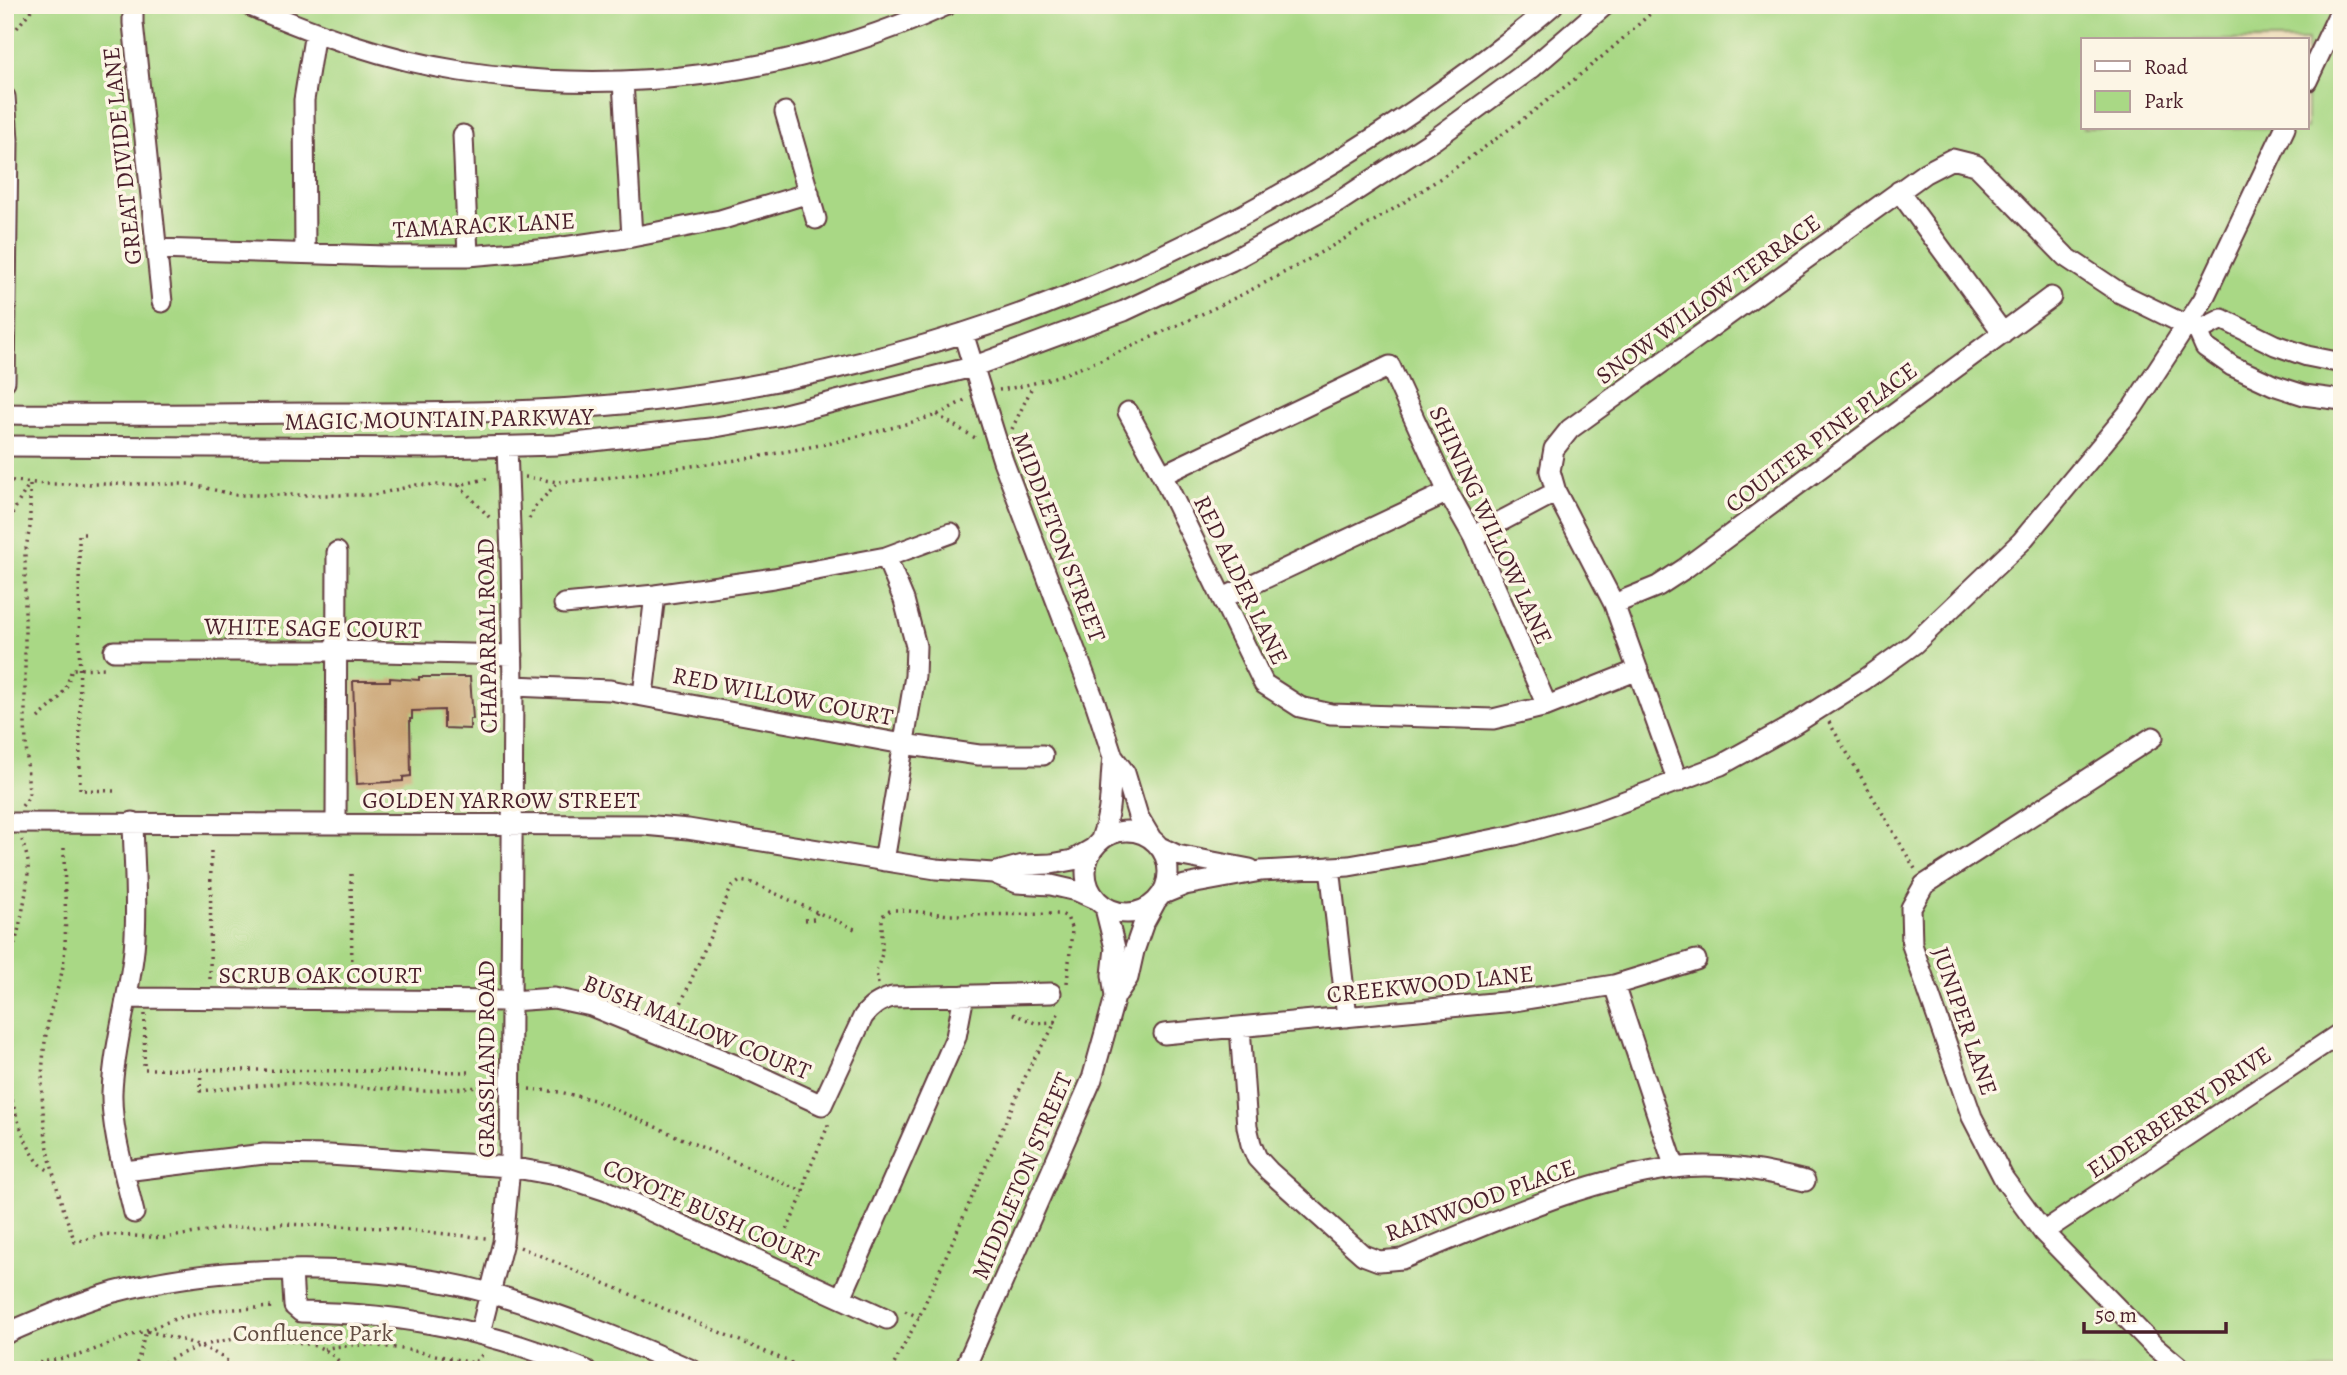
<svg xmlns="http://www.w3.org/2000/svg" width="2347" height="1375" font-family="Alegreya,serif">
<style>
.green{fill:#a9d885;stroke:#7a7c58;stroke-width:2;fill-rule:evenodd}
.building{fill:#c8a16f}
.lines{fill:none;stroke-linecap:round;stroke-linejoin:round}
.minor-casing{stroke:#633c41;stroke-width:23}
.path{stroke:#633c41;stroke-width:3.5;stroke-dasharray:2 5;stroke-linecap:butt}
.minor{stroke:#fff;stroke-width:19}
.labels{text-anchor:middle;stroke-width:7;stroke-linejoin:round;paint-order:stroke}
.street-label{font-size:24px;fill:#4a1f2b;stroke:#fcf5e5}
.park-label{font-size:24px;fill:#624d42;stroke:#fcf5e5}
</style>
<rect width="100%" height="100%" fill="#fcf5e5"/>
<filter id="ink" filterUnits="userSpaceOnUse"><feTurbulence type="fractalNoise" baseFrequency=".0143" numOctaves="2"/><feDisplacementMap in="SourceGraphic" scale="14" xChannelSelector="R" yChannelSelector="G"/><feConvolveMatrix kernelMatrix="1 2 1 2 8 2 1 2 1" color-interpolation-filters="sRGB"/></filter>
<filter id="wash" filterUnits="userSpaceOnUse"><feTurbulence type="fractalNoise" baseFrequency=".00686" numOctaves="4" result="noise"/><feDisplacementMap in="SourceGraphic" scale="28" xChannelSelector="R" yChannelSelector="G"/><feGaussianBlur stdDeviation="1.57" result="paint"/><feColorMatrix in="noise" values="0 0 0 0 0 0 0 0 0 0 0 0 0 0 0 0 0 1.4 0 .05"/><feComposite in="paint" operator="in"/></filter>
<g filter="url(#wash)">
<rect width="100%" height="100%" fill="#efdebd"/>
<!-- green -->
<path class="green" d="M5,5H2342V1370H5ZM2083,40H2307V128H2083Z"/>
<g id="blocks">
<!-- building -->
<path class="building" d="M419,677H470L473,719H470V729L444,728V710L412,711V719H410L411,776L403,777V781L357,784L353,681H390V678L419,680Z"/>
</g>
</g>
<g filter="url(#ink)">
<use href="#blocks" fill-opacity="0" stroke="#633c41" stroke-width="2"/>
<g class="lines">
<!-- minor casing -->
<g class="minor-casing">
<path id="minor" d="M133,5V23L162,302
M248,5C316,34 387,60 460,71C625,97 796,74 947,5
M623,81L632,237
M2307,81L2342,7
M5,97L8,140L5,381
M785,112L816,219
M463,135L468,256
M1899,191L2003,333
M156,249L386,256H468L550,249L632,237L720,220L809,193
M305,253L304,100L315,32
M2198,331L2222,319L2275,345L2307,356L2342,363
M963,333L1003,461L1096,705L1113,757L1125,773L1138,816L1151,838
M1128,412L1162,475L1264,684L1300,707L1331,714L1493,719L1547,706L1638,670
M5,414C107,415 209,414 311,413C419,413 526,414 633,403C917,372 1180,272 1415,110C1462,77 1509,43 1553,5
M5,446L437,448L557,445L710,428L777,416L972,367L1124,311L1231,261L1337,203L1435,139L1532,68L1605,5
M1162,475L1390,366L1448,492L1473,536L1547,706
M1473,536L1556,492
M1223,598L1448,492
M564,604L655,595L774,578L886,557L951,533
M1614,604L1658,586L1684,569L2051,297
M114,651H337L513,655
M513,686L610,690L903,744L979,755H1043
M643,695L655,595
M2153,737L1924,885L1911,908L1912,945L1972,1117L2004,1179L2043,1232L2152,1344L2183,1370
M1678,782L1614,604L1556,492L1550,471L1554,449L1570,429L1925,173L1952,159L1976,165L2066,257L2120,293L2198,331L2205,347L2232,366L2273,385L2304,395L2342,400
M133,822C134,864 138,908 134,950C129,998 114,1044 112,1092C111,1131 125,1174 134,1213
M5,823L644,825L688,829L936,869L993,873L1023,865L1051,864L1073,860L1092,849
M336,824L337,552
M1086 872a41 41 0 1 1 82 0a41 41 0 1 1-82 0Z
M1101,839C1113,807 1109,789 1113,757
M1160,847L1177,855L1250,869
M884,861L915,676L916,646L904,600L886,557
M1330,867L1347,1017
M993,873L1017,883L1051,885L1077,891L1095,899
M1163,894L1185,885L1261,871L1349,866L1430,852L1515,835L1598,811L1721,765L1793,725L1864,680L1914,644L2021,542L2133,407L2203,300L2285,128
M1614,985L1675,1168
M1115,997L1128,978L1134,951L1143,925L1155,903
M128,998L511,1001L554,998L591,1006L740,1067L822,1105L863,1017C871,1006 879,1001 892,997L1051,993
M1240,1027L1247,1127L1251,1144L1257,1158L1269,1171L1363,1255L1379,1261L1402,1259C1490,1224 1578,1181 1673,1168C1718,1162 1762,1170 1805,1181
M1164,1034L1514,1001L1614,985L1696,960
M125,1171L264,1154L329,1155L510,1167L561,1176L607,1191L887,1319
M2043,1232L2342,1032
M292,1270L294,1306L301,1312C403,1313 492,1331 586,1370
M841,1298L956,1037L964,995
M480,1333L503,1242L510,1167L513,686L511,555L507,447
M5,1334C41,1318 77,1303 114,1292C229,1262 379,1262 493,1294C562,1314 626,1341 692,1370
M964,1370L1092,1079L1115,997L1112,975L1115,948L1105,908"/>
</g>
<!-- path -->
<path class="path" d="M17,28L35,5
M999,390C1054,383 1118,353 1169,329C1294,273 1406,207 1516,124C1565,88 1615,48 1659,5
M937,415L977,439
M1012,429L1033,385
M525,477L558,482L597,479L751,458L831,443L895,427L937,415L965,400
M5,480L44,484H189L236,495H374L416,485H459L490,478
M459,485L491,519
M529,519L535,507L558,482
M5,526L29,484
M85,534H79L80,790L116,791
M38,718L57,701L66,688L72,669L107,668
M1829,722L1915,869
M22,806L29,797L25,724V553L30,527V482
M64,848C64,884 68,931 63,966C60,986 50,1007 47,1028C34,1106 48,1169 75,1242L105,1234L164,1238L227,1228L283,1224L387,1228L486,1238
M351,874L352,981
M805,920L814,919L817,912
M5,978C14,951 30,889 28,862C27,855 24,847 22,840
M210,979L211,848
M878,984L876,972L882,954V916L891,910H899L950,915L1061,914L1067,917L1072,930L1067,983
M145,1014L144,1069L469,1072
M1013,1014L1035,1023L1055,1022
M673,1022L731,888L740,881L752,883L859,931
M201,1070L200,1091L285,1083L425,1091L494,1086
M7,1080C12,1102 27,1164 51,1171
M529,1089L560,1092L594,1100L804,1192
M520,1247L808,1370
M778,1249L804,1192L807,1175L828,1126L827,1120
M905,1311L919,1317
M324,1349C369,1338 428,1354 474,1363L484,1353
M5,1369L80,1355L178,1318L217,1310L275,1307
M135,1370L146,1331C180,1339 212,1345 238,1370
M152,1370C193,1343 237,1333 286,1340C297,1342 312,1344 323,1349C332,1353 340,1363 348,1370
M891,1370L919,1317L1031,1064L1051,1031L1059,1011"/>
<!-- minor -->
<use href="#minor" class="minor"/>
</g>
</g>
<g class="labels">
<!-- street labels -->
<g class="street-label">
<text transform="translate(122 156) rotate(-96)" y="8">GREAT DIVIDE LANE</text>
<text transform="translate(484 225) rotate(-3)" y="8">TAMARACK LANE</text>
<text transform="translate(1708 299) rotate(-36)" y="8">SNOW WILLOW TERRACE</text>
<text transform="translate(439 419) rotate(-1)" y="8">MAGIC MOUNTAIN PARKWAY</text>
<text transform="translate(1821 437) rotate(-37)" y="8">COULTER PINE PLACE</text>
<text transform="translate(1491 525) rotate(65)" y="8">SHINING WILLOW LANE</text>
<text transform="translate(1059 537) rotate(69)" y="8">MIDDLETON STREET</text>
<text transform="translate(1241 580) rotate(64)" y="8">RED ALDER LANE</text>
<text transform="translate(313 628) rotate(1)" y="8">WHITE SAGE COURT</text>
<text transform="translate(487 636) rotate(-91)" y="8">CHAPARRAL ROAD</text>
<text transform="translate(783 696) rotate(11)" y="8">RED WILLOW COURT</text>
<text x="501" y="808">GOLDEN YARROW STREET</text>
<text x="320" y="983">SCRUB OAK COURT</text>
<text transform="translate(1430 984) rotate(-6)" y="8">CREEKWOOD LANE</text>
<text transform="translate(1965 1021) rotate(71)" y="8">JUNIPER LANE</text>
<text transform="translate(697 1027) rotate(22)" y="8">BUSH MALLOW COURT</text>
<text transform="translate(486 1059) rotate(-90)" y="8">GRASSLAND ROAD</text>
<text transform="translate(2179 1112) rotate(-34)" y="8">ELDERBERRY DRIVE</text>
<text transform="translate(1022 1176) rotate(-67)" y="8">MIDDLETON STREET</text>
<text transform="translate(1480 1200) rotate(-20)" y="8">RAINWOOD PLACE</text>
<text transform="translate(711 1213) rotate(24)" y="8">COYOTE BUSH COURT</text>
</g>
<!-- park labels -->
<g class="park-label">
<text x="313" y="1341">Confluence Park</text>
</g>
</g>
<!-- margin -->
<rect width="2347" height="1375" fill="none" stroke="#fcf5e5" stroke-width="28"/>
<!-- legend -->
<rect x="2081" y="38" width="228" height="91" fill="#fcf5e5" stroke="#b59f9b" stroke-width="2"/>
<rect x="2095" y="61" width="35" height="10" fill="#ffffff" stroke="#b59f9b" stroke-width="2"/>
<text x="2144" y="74" font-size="21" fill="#4a1f2b">Road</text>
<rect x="2095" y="91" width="35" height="21" fill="#a9d885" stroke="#b59f9b" stroke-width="2"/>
<text x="2144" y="108" font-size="21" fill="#4a1f2b">Park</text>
<!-- scale -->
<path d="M2084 1322v10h142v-10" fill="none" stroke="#4a1f2b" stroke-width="3.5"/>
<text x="2095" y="1322" font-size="21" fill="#4a1f2b" stroke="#fcf5e5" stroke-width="5" paint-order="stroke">50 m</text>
</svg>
